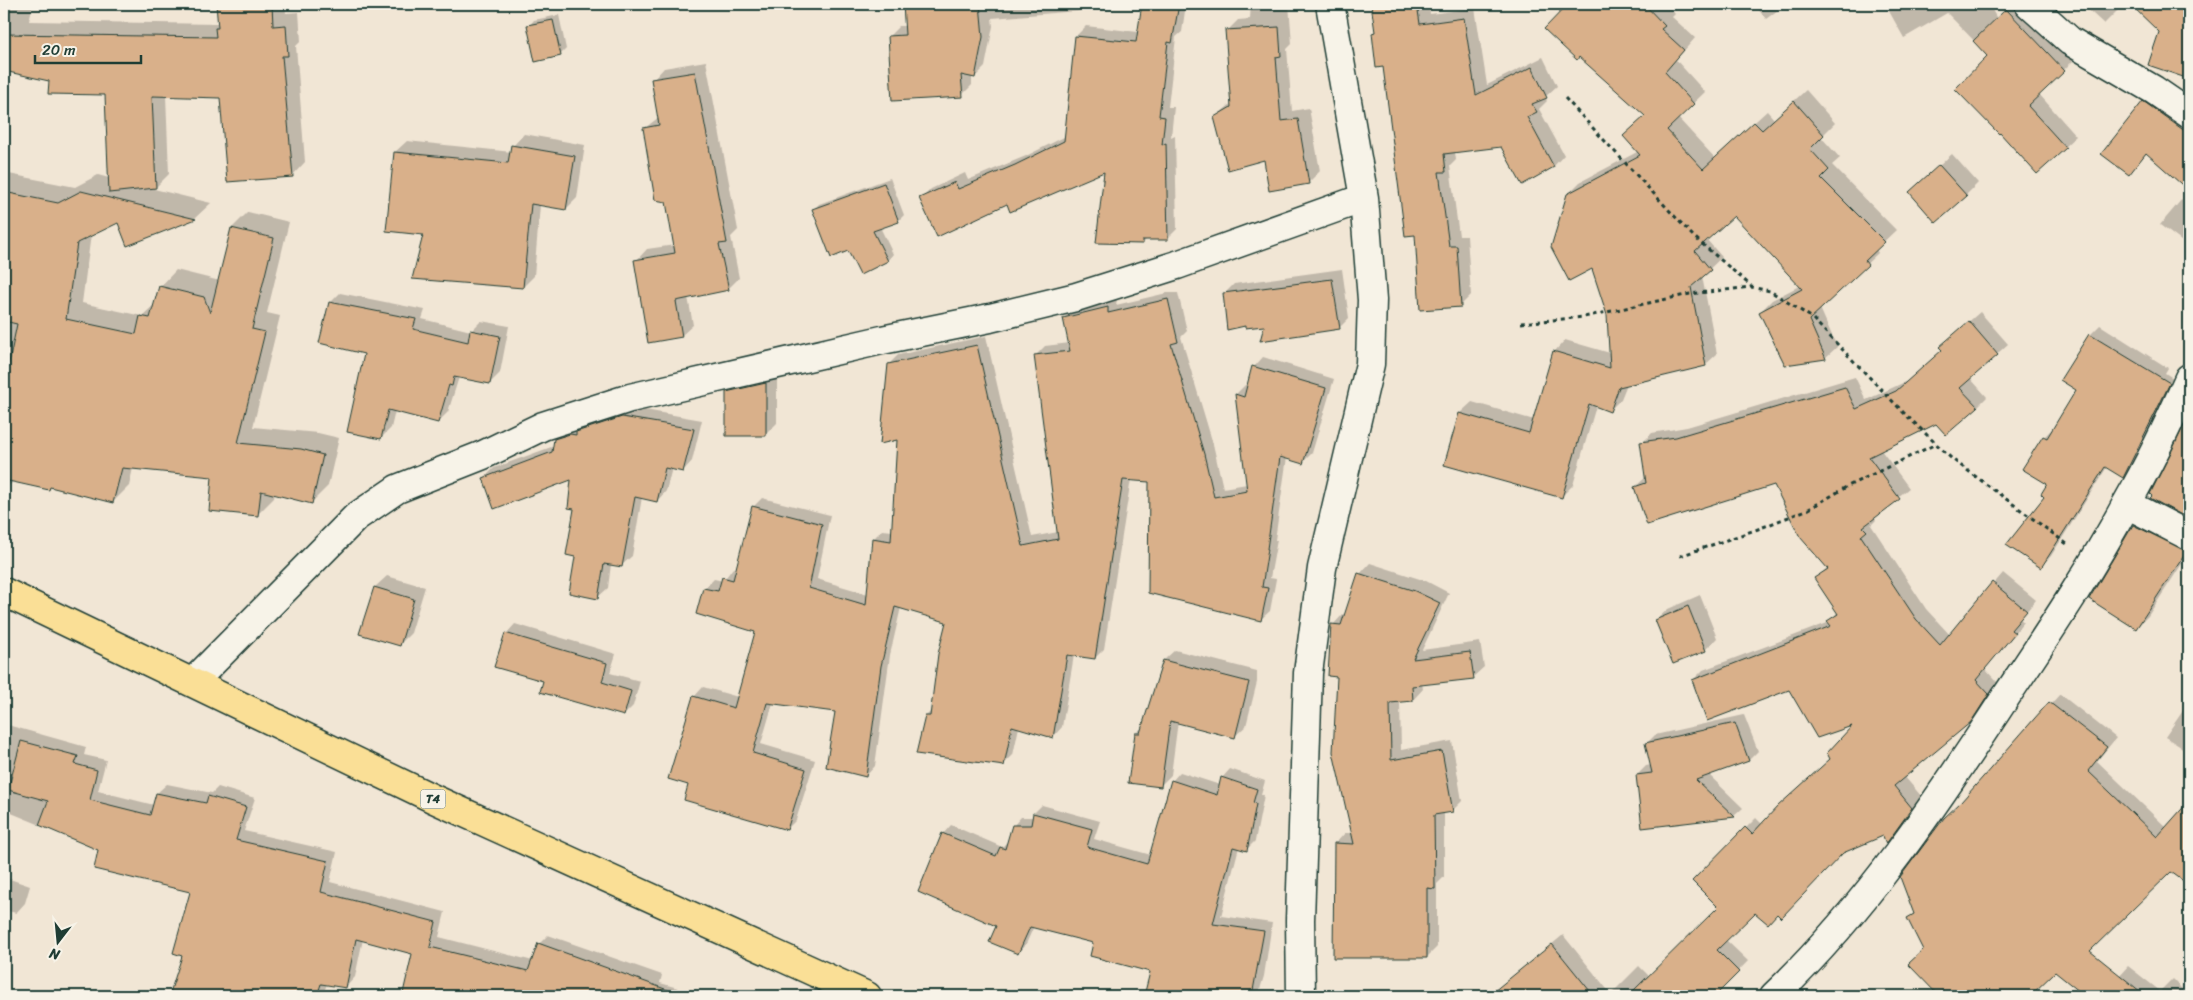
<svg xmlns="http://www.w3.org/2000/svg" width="2193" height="1000" font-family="Sriracha,sans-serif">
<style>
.shadow{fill:#0003}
.building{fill:#d9b08a;stroke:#1f3d34}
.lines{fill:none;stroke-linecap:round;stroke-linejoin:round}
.minor-casing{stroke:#1f3d34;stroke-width:31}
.highway-casing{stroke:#1f3d34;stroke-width:31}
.path{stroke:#1f3d34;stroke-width:3;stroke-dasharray:4 4;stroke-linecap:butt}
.minor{stroke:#f7f3e8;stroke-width:28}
.highway{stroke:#fadf96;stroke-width:28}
.labels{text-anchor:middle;stroke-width:4;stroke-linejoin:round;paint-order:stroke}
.shield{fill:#f7f3e8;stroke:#60746a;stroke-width:1}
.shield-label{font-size:12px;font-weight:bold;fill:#1f3d34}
</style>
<rect width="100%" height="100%" fill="#f1e6d5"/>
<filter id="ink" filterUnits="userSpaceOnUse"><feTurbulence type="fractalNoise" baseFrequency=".02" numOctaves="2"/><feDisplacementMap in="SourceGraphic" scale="10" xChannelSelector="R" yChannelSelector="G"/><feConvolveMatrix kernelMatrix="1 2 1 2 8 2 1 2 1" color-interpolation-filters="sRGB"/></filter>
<g filter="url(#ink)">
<!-- shadow -->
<path class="shadow" d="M4,4H33L29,21L219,24L217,4H285L286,13L299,12L301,41L296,46L305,162L292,176L221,96L166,95L169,174L154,189L211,203L195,218L128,245L118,221L91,234L82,303L142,316L156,303L160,287L176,270L220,281L232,228L248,212L289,222L267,313L280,316L253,427L318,433L339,438L328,486L312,502L275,493L274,498L258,514L214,476L133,468L129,486L113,502L51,486L49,489L14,481L4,490V173L75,187L98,175L109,178L106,94L4,70Z
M905,4H1085L1078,11L992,18L993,26L985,67L975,77L972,76V85L962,95L889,36L899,26H906Z
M1143,4H1186L1182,32L1176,37L1168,107H1174L1171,137L1175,135L1177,229L1167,239H1147L1143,243L1105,170L1008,202L921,199L931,189L965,173L968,180L1026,156L1066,136L1076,36L1086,26L1138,32Z
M1251,4H1289L1292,44L1287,49L1292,111L1309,108L1320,171L1308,183L1265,159L1215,117L1232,103L1227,31L1238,20L1250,19Z
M1372,4H1429L1430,14L1475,8L1487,85L1543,57L1557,86L1545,97L1547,101L1539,109L1564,155L1554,166L1522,183L1502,145L1455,152L1456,160L1450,166L1459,236H1467L1471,295L1460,306L1416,234L1384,65L1373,33L1376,30Z
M1569,4H1666L1675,14L1672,17L1695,38L1676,60L1705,92L1678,118L1715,158L1767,111L1774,119L1806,90L1835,123L1821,137L1840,158L1832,165L1896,230L1876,249L1878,253L1820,308L1837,347L1825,358L1760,312L1772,300L1801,285L1734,214L1706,239L1722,257L1702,276L1717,354L1705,365L1627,384L1621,399L1610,410L1596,406L1573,485L1561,497L1446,464L1460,413L1472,402L1534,420L1554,352L1565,340L1610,353L1608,314L1568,194L1580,182L1639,151L1646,115L1579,55L1546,29Z
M1754,4H1786L1766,19Z
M1885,4H1989L1997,19L2012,4H2022L2075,59L2039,94L2076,136L2037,172L1989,56L1947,13L1904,38Z
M2082,4H2124L2104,24Z
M2132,4H2189V78L2151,60L2161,32Z
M559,15L566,49L560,55L529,26L534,20Z
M706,61L738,230L731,237L739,278L728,289L688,297L693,325L681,336L636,261L647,249L675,245L667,200L645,128L659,117L653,80L664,68Z
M2154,92L2189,117V189L2147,153L2129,173L2143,102Z
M524,134L585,145L577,198L566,209L540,205L534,276L523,287L395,152L407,141L512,152L513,146Z
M1952,154L1978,183L1966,195L1911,192Z
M890,178L904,215L898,221L880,227L893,254L888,260L861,273L849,249L813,210L819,204Z
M2182,199L2189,204V247L2160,225Z
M1342,269L1349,318L1339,328L1266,325L1224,294L1234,284Z
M340,293L425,310L422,319L471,331L481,321L509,326L500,373L490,383L459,377L448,412L438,422L395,411L391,428L381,438L366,354L330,303Z
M1167,293H1178L1187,331L1181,337L1213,444L1223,488L1247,484L1236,394L1245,385L1248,386L1254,367L1263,357L1334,379L1312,453L1303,462L1287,457L1275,540H1277L1270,578L1276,579L1270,611L1260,620L1150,481L1131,479L1104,649L1095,658L1074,655L1062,727L1053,737L1019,727L1013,755L1003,765L926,716L932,710L947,621L901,607L890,655L875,766L866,776L836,711L773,703L761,744L815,760L796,820L787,829L690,784L694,697L703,687L738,697L756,631L698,614L705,588L714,579L723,581L733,568L737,570L753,507L762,498L830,515L817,579L868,594L873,539L882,530L893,531L899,438L889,364L898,355L986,336L1032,537L1058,532L1035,356L1045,346L1070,343L1064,318L1073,309L1117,299L1116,305Z
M1980,312L2008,344L1970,378L1987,397L1977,407L1937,423L1881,450L1909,488L1874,517L1876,520L1871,525L1926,609L1950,635L2003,573L2036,600L2020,619L2024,622L1985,669L1998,683L1980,710L1904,776L1922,797L1896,832L1887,841L1884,834L1843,851L1777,913L1755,911L1726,940L1748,961L1714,996H1503L1512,988L1508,981L1563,935L1611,994L1639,966L1650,977L1720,907L1693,881L1756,818L1762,824L1832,759L1856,723L1790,689L1693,680L1703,670L1830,622L1838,611L1816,578L1828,567L1775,483L1635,487L1646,477L1642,443L1652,433L1687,427L1855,377L1866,400L1907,381L1943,350L1951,337Z
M2100,325L2168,368L2165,373L2176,380L2132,467L2123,477L2107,467L2051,556L2041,566L2048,484L2044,437L2054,427L2078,390L2090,335Z
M777,372V423L765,435L727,393L739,381Z
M633,408L702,420L692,461L683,471L672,468L666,491L657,501L642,497L632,556L622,565L611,564L608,588L598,597L576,556L573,478H484L494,468L554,446L555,440L565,430Z
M2189,418V517L2152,498L2153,495L2151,494Z
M2146,514L2189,535V553L2148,616L2136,628L2092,596L2134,525Z
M1370,563L1426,581L1449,593L1422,650L1480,642L1484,667L1473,677L1422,683L1423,689L1413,700L1400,701L1401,750L1452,741L1462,801L1452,811L1444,812V877L1437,884V947L1427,957L1335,844L1345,833H1353L1333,625L1343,614L1346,615L1360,574Z
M387,576L425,587L411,633L399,645L375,587Z
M1700,595L1717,638L1705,650L1656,620L1668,609Z
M515,624L616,654L610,673L640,681L633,706L624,715L506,634Z
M1175,650L1257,671V682L1246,726L1235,736L1178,721L1171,775L1160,786L1136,733L1144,726L1164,660Z
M2060,694L2116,738L2097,761L2167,828L2189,803V879L2186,882L2171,871L2157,869L2028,996H1942L1932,987L1925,950L1908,919L1915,912L1966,798Z
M2189,702V752L2165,737Z
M1744,715L1758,751L1749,760L1708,774L1743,808L1734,816L1643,826L1637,775L1646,766L1651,765L1646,744L1655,735Z
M4,724L86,747L84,755L106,760L98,791L154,805L157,793L167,784L212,793L218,787L255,798L244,831L337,852L330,882L445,912L439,937L533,961L539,944L548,935L662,975L660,983L678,988L676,996H469L462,994L460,996H426L405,992L414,953L363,939L355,977L346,987L327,983L323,996H278L273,994L272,996H170L183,955L192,891L99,849L4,810Z
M1230,769L1265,781L1261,795H1264L1255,841L1247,849L1239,847L1221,916L1272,923L1264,976L1258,996H1159L1146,993L1151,971L1094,943L1034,926L1026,944L1018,953L998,925L943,834L951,825L1002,847L1009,840L1013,826L1021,817H1034V813L1042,805L1100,821L1094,839L1151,855L1172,781L1180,772L1220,785L1222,778Z
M4,877L30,886L25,903L16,913L4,910Z
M2128,966L2160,991L2172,979L2189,996H2101Z"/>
<!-- building -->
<path class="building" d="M216,4H272L273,26L286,25L288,56H282L293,177L227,182L220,98L152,96L156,188L109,193L105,95L48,94L49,81L4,71V34L216,37L215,28H218Z
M903,4H980L983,37L975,78L961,75L963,97L892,101L888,36L905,35Z
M1142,4H1179L1172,43L1168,42L1159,116L1165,117L1162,145L1166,143L1168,240H1143V244L1096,243L1104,172L1010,212L1007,204L937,237L919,198L955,182L958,189L1015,165L1064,141L1075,36L1136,42Z
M1371,4H1417L1420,24L1464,18L1476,95L1532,67L1547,98L1532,104L1537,112L1527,117L1554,167L1522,185L1501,147L1444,154L1446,172H1439L1449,246H1457L1461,307L1420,310L1415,235L1405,236L1383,67L1376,68L1372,33L1375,32Z
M1568,4H1644L1665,26L1661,29L1684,50L1665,72L1694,104L1667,130L1703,169L1754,122L1762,130L1794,101L1824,135L1810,149L1829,170L1821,178L1885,242L1865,261L1868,265L1809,320L1826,359L1785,365L1759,312L1802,289L1734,216L1695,251L1711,270L1691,287L1706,366L1619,387L1610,412L1589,404L1562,498L1444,465L1459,413L1529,433L1553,351L1610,368L1607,315L1592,269L1569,281L1551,247L1567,194L1640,155L1623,136L1645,116L1579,57L1577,60L1544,29Z
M2130,4H2189V79L2148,65L2159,32Z
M2006,9L2065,71L2028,106L2066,148L2037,174L2000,133L1999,134L1955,89L1987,56L1973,41Z
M553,20L561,56L535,62L527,25Z
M1279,27L1281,56L1276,57L1281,121L1298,119L1309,184L1269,191L1264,160L1228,170L1214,117L1231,107L1225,30Z
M695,72L727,243L719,244L729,290L676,301L682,337L648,343L634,260L675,253L666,202L655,200L643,128L659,125L651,79Z
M2143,101L2189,134V191L2146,153L2129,175L2101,154Z
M511,145L575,156L566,210L531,204L523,288L412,279L423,235L386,231L394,152L508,163Z
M1939,165L1967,196L1936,223L1909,192Z
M884,183L899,222L873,231L888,261L860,275L848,251L831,258L812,209Z
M81,191L196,219L127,246L118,223L77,243L66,319L136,334L140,316L150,318L159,286L204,297L210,313L231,228L274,238L252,329L265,332L238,443L301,449L323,455L312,504L261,491L258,516L209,511L212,477L122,468L113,503L50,487L49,490L4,480V387L17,324L4,321V192L58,203Z
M1332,279L1340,329L1260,341L1264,326L1245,328V326L1227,330L1223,293Z
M1168,299L1178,342L1171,344L1204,454L1214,497L1247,491L1235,394L1244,397L1252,366L1326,388L1303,464L1280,457L1267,549H1268L1262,587L1268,588L1261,621L1148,593L1149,482L1123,480L1095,659L1067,655L1053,738L1012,726L1004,766L916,754L925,716H930L938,654L946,622L895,607L881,666L866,777L826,767L835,712L767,703L753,753L806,769L787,830L684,800L688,785L668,779L693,696L734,708L755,632L696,614L703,588L718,591L722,577L733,580L752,506L822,524L809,588L866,605L872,538L891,541L897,440L880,444L888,364L977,345L1023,546L1058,539L1034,355L1070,351L1063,318L1108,307V313Z
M329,302L416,319L413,329L468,342L470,330L500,336L490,384L454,377L452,386L449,385L438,423L388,410L381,439L347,432L364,354L319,343Z
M1969,321L1998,355L1960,388L1978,407L1946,435L1936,424L1869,457L1900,499L1863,527L1867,531L1861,536L1916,619L1940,645L1992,582L2027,611L2011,630L2015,633L1976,680L1989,694L1971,722L1894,786L1912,808L1886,844L1883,836L1843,853L1781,918L1777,914L1768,924L1755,913L1717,950L1739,972L1715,996H1628L1718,907L1692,881L1745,827L1752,834L1778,806L1830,759L1827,753L1852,726L1817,738L1789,690L1707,721L1692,680L1831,626L1827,621L1838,614L1814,578L1828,569L1800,537L1774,485L1647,525L1634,487L1646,483L1640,442L1676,437L1845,387L1856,409L1896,391L1942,350L1939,347Z
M2089,334L2170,383L2123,478L2105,467L2041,568L2006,545L2044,497L2041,494L2047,484L2022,469L2043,436L2047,438L2076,390L2060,380Z
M766,383V436H726V392Z
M2189,415V519L2150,498L2152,496L2150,494Z
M622,417L694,429L683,472L665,468L657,502L635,497L622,567L604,564L598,599L569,593L575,557L566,555L574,509L568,508L571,480L494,509L483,478L552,452L554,439L570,434L576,435V432Z
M2133,525L2187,551L2136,629L2089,599Z
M1358,573L1415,591L1440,603L1413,659L1470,652L1474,679L1412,686L1413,701L1390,703L1391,760L1442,751L1453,812L1434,815L1435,889L1427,888V958H1333L1334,843L1354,844L1333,752L1337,677L1328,676L1331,624L1341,625Z
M374,587L414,599L400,646L359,634Z
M1688,606L1706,651L1673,664L1655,620Z
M505,633L607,663L602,682L631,691L624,716L540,692L543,681L494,667Z
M1163,660L1249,682L1235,738L1170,721L1161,787L1128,783L1135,733H1140Z
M2049,702L2107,747L2088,771L2157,837L2189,801V885L2171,872L2090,951L2146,996H2085L2055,972L2030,996H1939L1908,964L1923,950L1907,918L1914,914L1900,877L1944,818L1961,802Z
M1735,723L1749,761L1696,780L1735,817L1642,828L1636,775L1652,773L1645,743Z
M21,741L78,756L75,764L97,770L90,800L150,815L156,793L206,803L208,796L246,807L236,840L328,861L321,892L436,922L430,947L528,971L538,943L676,993V996H420L403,993L412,954L356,939L346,988L321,984L317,996H169L182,956L173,953L190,892L94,869L98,850L39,825L48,801L8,790Z
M1221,777L1257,789L1253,803L1256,804L1247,851L1233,847L1213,924L1264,931L1252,996H1144L1150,972L1090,956L1093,943L1030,927L1018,954L989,942L996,926L918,892L942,833L996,856L1000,847L1005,849L1012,825H1031L1033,813L1092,829L1087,847L1147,864L1171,780L1217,795Z
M1552,944L1594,996H1488Z"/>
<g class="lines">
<!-- minor casing -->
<g class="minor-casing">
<path id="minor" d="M2029,4L2070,41L2154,90L2189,114
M2127,504L2189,536
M193,682L356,517L397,489L483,455L543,426L630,398L882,340L990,318L1076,297L1177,265L1364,198
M1301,996L1300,920L1308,673L1322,568L1370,364L1372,300L1364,198L1330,4
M1774,996C1866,908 1938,801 2007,695C2049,632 2091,570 2127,503C2150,463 2170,421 2189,378"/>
</g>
<!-- highway casing -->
<g class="highway-casing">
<path id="highway" d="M4,592L434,799L867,996"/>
</g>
<!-- path -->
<path class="path" d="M1565,98L1693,236L1751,286
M1521,323L1584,317L1690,294L1751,287L1770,291L1811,317L1903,412L1952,459L2067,544
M1680,556L1758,529L1809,509L1848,486L1936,444"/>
<!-- minor -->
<use href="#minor" class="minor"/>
<!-- highway -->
<use href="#highway" class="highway"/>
</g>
</g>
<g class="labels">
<!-- shield labels -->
<rect class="shield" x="420.5" y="789.5" width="25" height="19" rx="4"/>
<g class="shield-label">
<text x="433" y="803">T4</text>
</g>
</g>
<!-- margin -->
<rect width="2193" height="1000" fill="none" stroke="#f7f3e8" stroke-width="20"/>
<rect x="10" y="10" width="2173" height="980" fill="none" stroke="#1f3d34" stroke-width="2" filter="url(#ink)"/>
<!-- north arrow -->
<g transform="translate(58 942) rotate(196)" stroke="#f7f3e8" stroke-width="4" paint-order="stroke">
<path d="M0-4L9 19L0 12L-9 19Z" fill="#1f3d34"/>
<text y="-8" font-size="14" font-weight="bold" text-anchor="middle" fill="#1f3d34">N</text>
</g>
<!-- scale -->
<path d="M35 55v8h106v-8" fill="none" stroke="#1f3d34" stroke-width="2.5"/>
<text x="42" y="55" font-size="15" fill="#1f3d34" stroke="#f7f3e8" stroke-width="4" paint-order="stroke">20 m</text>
</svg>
